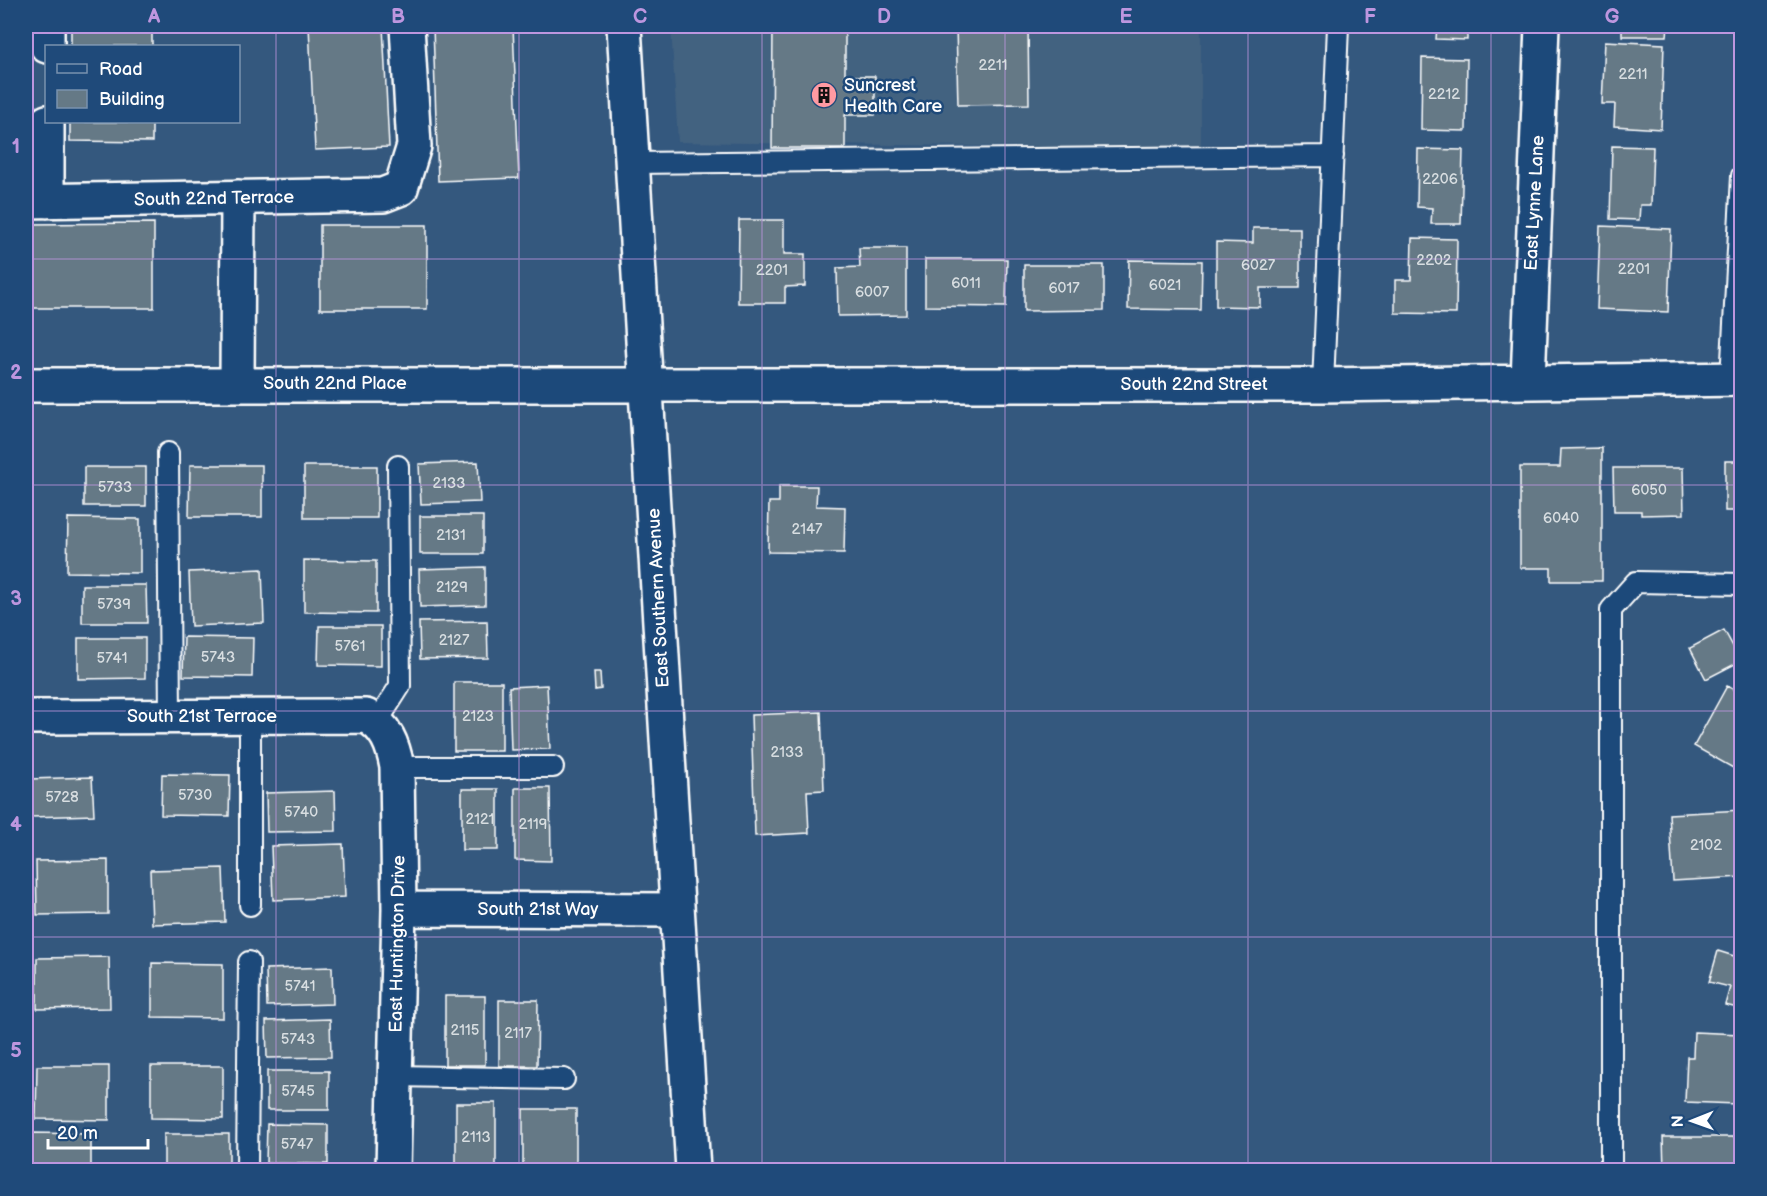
<svg xmlns="http://www.w3.org/2000/svg" width="1767" height="1196" font-family="'Balsamiq Sans',sans-serif">
<style>
.built{fill:#436280}
.building{fill:#657986;stroke:#fff;stroke-width:1.5}
.lines{fill:none;stroke-linecap:round;stroke-linejoin:round}
.lane-casing{stroke:#fff;stroke-width:24}
.street-casing{stroke:#fff;stroke-width:38}
.secondary-casing{stroke:#fff;stroke-width:38}
.lane{stroke:#1f4a7a;stroke-width:20}
.street{stroke:#1f4a7a;stroke-width:33}
.secondary{stroke:#1f4a7a;stroke-width:33}
.grid{fill:none;stroke:#bd96df;stroke-width:1.5;stroke-opacity:0.55}
.labels{text-anchor:middle;stroke-width:5;stroke-linejoin:round;paint-order:stroke}
.number-label{font-size:15px;fill:#d8dee1}
.poi-label{font-size:18px;fill:#fff;stroke:#1f4a7a;text-anchor:start}
.street-label{font-size:18px;fill:#fff;stroke:#1f4a7a}
.neatline{fill:none;stroke:#bd96df;stroke-width:2}
.grid-label{font-size:20px;text-anchor:middle;font-weight:bold;fill:#bd96df}
</style>
<rect width="100%" height="100%" fill="#34587e"/>
<filter id="ink" filterUnits="userSpaceOnUse"><feTurbulence type="fractalNoise" baseFrequency=".0167" numOctaves="2"/><feDisplacementMap in="SourceGraphic" scale="12" xChannelSelector="R" yChannelSelector="G"/><feConvolveMatrix kernelMatrix="1 2 1 2 8 2 1 2 1" color-interpolation-filters="sRGB"/></filter>
<g filter="url(#ink)">
<!-- built -->
<path class="built" d="M671,26H1201V149L678,142Z"/>
<!-- building -->
<path class="building" d="M71,26H152V46H71Z
M309,26H383L389,147L315,150Z
M433,26H513L519,178L438,181Z
M773,26H845V76H875V115H845V148H772Z
M956,26H1028L1029,104L958,105Z
M1437,26H1467V40L1436,39Z
M1622,26H1668L1667,36H1622Z
M1605,41L1664,44L1661,129L1614,126L1615,104H1602Z
M1422,58L1467,59L1466,131L1421,130Z
M70,122H152V142L70,141Z
M1612,146L1653,147L1651,205H1640L1639,220L1610,219Z
M1418,149L1463,150L1461,224H1431L1432,208L1417,207Z
M739,220H784V254H805V286L785,287V303H738Z
M154,223V308H26V224Z
M320,225H427V309H320Z
M1600,226L1671,229L1668,312L1597,309Z
M1253,228H1300V288H1260V307L1216,306V242L1253,243Z
M1412,238L1457,239L1456,314L1395,313V280H1411Z
M859,248H906V315L838,316L837,268L860,267Z
M925,259H1007L1006,307L925,306Z
M1129,260L1202,261L1201,310L1128,309Z
M1024,265H1104V310L1024,311Z
M1602,448V581H1551V568H1520V467H1560L1561,449Z
M1725,461H1742V511H1725Z
M478,462L480,502L421,504L419,464Z
M190,465H262V517H189Z
M304,466H377V518H304Z
M84,467H146V506H84Z
M1613,468H1683L1684,514L1641,515V511H1614Z
M779,486H817L816,506L845,507L844,553L768,552L769,502H779Z
M420,516H483V554H420Z
M68,518L140,519V573L67,572Z
M304,560L376,561V613L304,612Z
M485,567V605L420,607L419,569Z
M262,569L264,623L191,626L189,572Z
M82,585H146L147,623H82Z
M487,621L488,658L420,659L419,622Z
M319,626H381V666L318,665Z
M1724,630L1741,661L1706,679L1690,648Z
M184,637L253,638L252,677L183,676Z
M78,638H145V678L78,679Z
M594,672H600L601,689L595,690Z
M454,682H502V751H454Z
M547,685L550,749L511,750L509,687Z
M1727,686L1742,694V773L1694,746Z
M821,712L824,790L807,791L809,833L755,836L751,715Z
M162,774L230,775L229,816L161,815Z
M92,777L94,815L31,817L30,779Z
M515,788H550L551,861L515,860Z
M462,789H498V850H462Z
M335,791L336,831L267,832L266,793Z
M1742,810V877L1673,881L1669,814Z
M343,844L345,897L273,900L271,846Z
M108,860V914L37,915L36,861Z
M223,868L225,922L152,924L150,870Z
M1742,930V1009L1725,1005L1730,987L1709,982L1718,951L1734,956Z
M109,957L110,1008L37,1009V958Z
M152,963L223,964V1018L152,1017Z
M332,967L333,1004L267,1006L266,969Z
M445,996H485V1065H445Z
M499,1000H538L537,1066H499Z
M330,1019L331,1057L267,1058L266,1021Z
M1694,1032L1740,1034L1737,1104L1685,1102L1687,1057H1693Z
M37,1066H109V1120L36,1119Z
M151,1066H223V1119L151,1118Z
M267,1071H329V1110H267Z
M456,1103H496V1170H456Z
M523,1109H576V1170H523Z
M267,1124L328,1125V1164L266,1163Z
M30,1133L91,1134V1170H30Z
M164,1134H229V1170H164Z
M1663,1137H1742V1170H1664Z"/>
<g class="lines">
<!-- lane casing -->
<g class="lane-casing">
<path id="lane" d="M632,163L1333,156
M1731,379L1742,176
M1323,385L1338,26
M168,453L170,717
M377,722L400,686L398,466
M397,767H553
M250,905V717
M395,1076L564,1079
M247,1170L249,962
M1611,1170V610L1636,582L1742,584"/>
</g>
<!-- street casing -->
<g class="street-casing">
<path id="street" d="M47,26V46
M47,122V201
M26,201L383,195L401,188L414,146L407,26
M1528,381L1542,26
M237,383L238,197
M26,385H1323L1742,379
M26,717L366,716C386,726 393,745 397,767L399,909L393,1170
M399,909L676,910"/>
</g>
<!-- secondary casing -->
<g class="secondary-casing">
<path id="secondary" d="M624,26L693,1170"/>
</g>
<!-- lane -->
<use href="#lane" class="lane"/>
<!-- street -->
<use href="#street" class="street"/>
<!-- secondary -->
<use href="#secondary" class="secondary"/>
</g>
</g>
<!-- grid -->
<path class="grid" d="M276,26V1170M519,26V1170M762,26V1170M1005,26V1170M1248,26V1170M1491,26V1170M26,259H1742M26,485H1742M26,711H1742M26,937H1742"/>
<!-- icons -->
<defs>
<g id="building-disc" transform="scale(1.35)"><circle r="9.5" fill="#ff9aa2" stroke="#1f4a7a"/><path d="M-4-6H4V6H1V3H-1V6H-4ZM-2.5-4.3h1.7v1.8h-1.7ZM.8-4.3h1.7v1.8H.8ZM-2.5-1h1.7V.8h-1.7ZM.8-1h1.7V.8H.8Z" fill="#111"/></g>
</defs>
<g fill-rule="evenodd">
<use href="#building-disc" x="824" y="95"/>
</g>
<g class="labels">
<!-- number labels -->
<g class="number-label">
<text x="993" y="70">2211</text>
<text x="1633" y="79">2211</text>
<text x="1444" y="99">2212</text>
<text x="1440" y="184">2206</text>
<text x="1434" y="265">2202</text>
<text x="1258" y="270">6027</text>
<text x="1634" y="274">2201</text>
<text x="772" y="275">2201</text>
<text x="966" y="288">6011</text>
<text x="1165" y="290">6021</text>
<text x="1064" y="293">6017</text>
<text x="872" y="297">6007</text>
<text x="449" y="488">2133</text>
<text x="115" y="492">5733</text>
<text x="1649" y="495">6050</text>
<text x="1561" y="523">6040</text>
<text x="807" y="534">2147</text>
<text x="451" y="540">2131</text>
<text x="452" y="592">2129</text>
<text x="114" y="609">5739</text>
<text x="454" y="645">2127</text>
<text x="350" y="651">5761</text>
<text x="218" y="662">5743</text>
<text x="112" y="663">5741</text>
<text x="478" y="721">2123</text>
<text x="787" y="757">2133</text>
<text x="195" y="800">5730</text>
<text x="62" y="802">5728</text>
<text x="301" y="817">5740</text>
<text x="480" y="824">2121</text>
<text x="533" y="829">2119</text>
<text x="1706" y="850">2102</text>
<text x="300" y="991">5741</text>
<text x="465" y="1035">2115</text>
<text x="518" y="1038">2117</text>
<text x="298" y="1044">5743</text>
<text x="298" y="1096">5745</text>
<text x="476" y="1142">2113</text>
<text x="297" y="1149">5747</text>
</g>
<!-- poi labels -->
<g class="poi-label">
<text x="844" y="91">Suncrest<tspan x="844" dy="21">Health Care</tspan></text>
</g>
<!-- street labels -->
<g class="street-label">
<text transform="translate(214 198) rotate(-1)" y="6">South 22nd Terrace</text>
<text transform="translate(1534 203) rotate(-87)" y="6">East Lynne Lane</text>
<text x="335" y="389">South 22nd Place</text>
<text x="1194" y="390">South 22nd Street</text>
<text transform="translate(658 598) rotate(-93)" y="6">East Southern Avenue</text>
<text x="202" y="722">South 21st Terrace</text>
<text x="538" y="915">South 21st Way</text>
<text transform="translate(397 944) rotate(-89)" y="6">East Huntington Drive</text>
</g>
</g>
<!-- margin -->
<rect width="1767" height="1196" fill="none" stroke="#1f4a7a" stroke-width="66"/>
<!-- legend -->
<rect x="45" y="45" width="195" height="78" fill="#1f4a7a" stroke="#7992af" stroke-width="1.5"/>
<rect x="57" y="64" width="30" height="9" fill="#1f4a7a" stroke="#7992af" stroke-width="1.5"/>
<text x="99" y="75" font-size="18" fill="#ffffff">Road</text>
<rect x="57" y="90" width="30" height="18" fill="#657986" stroke="#7992af" stroke-width="1.5"/>
<text x="99" y="105" font-size="18" fill="#ffffff">Building</text>
<!-- north arrow -->
<g transform="translate(1692 1121) rotate(269)" stroke="#1f4a7a" stroke-width="4.5" paint-order="stroke">
<path d="M0-4.5L10 22L0 15L-10 22Z" fill="#ffffff"/>
<text y="-9" font-size="16" font-weight="bold" text-anchor="middle" fill="#ffffff">N</text>
</g>
<!-- scale -->
<path d="M48 1139v9h100v-9" fill="none" stroke="#ffffff" stroke-width="3"/>
<text x="57" y="1139" font-size="18" fill="#ffffff" stroke="#1f4a7a" stroke-width="4.5" paint-order="stroke">20 m</text>
<rect x="33" y="33" width="1701" height="1130" class="neatline"/>
<g class="grid-label">
<text x="154" y="23">A</text>
<text x="398" y="23">B</text>
<text x="640" y="23">C</text>
<text x="884" y="23">D</text>
<text x="1126" y="23">E</text>
<text x="1370" y="23">F</text>
<text x="1612" y="23">G</text>
<text x="16" y="153">1</text>
<text x="16" y="379">2</text>
<text x="16" y="605">3</text>
<text x="16" y="831">4</text>
<text x="16" y="1057">5</text>
</g>
</svg>
